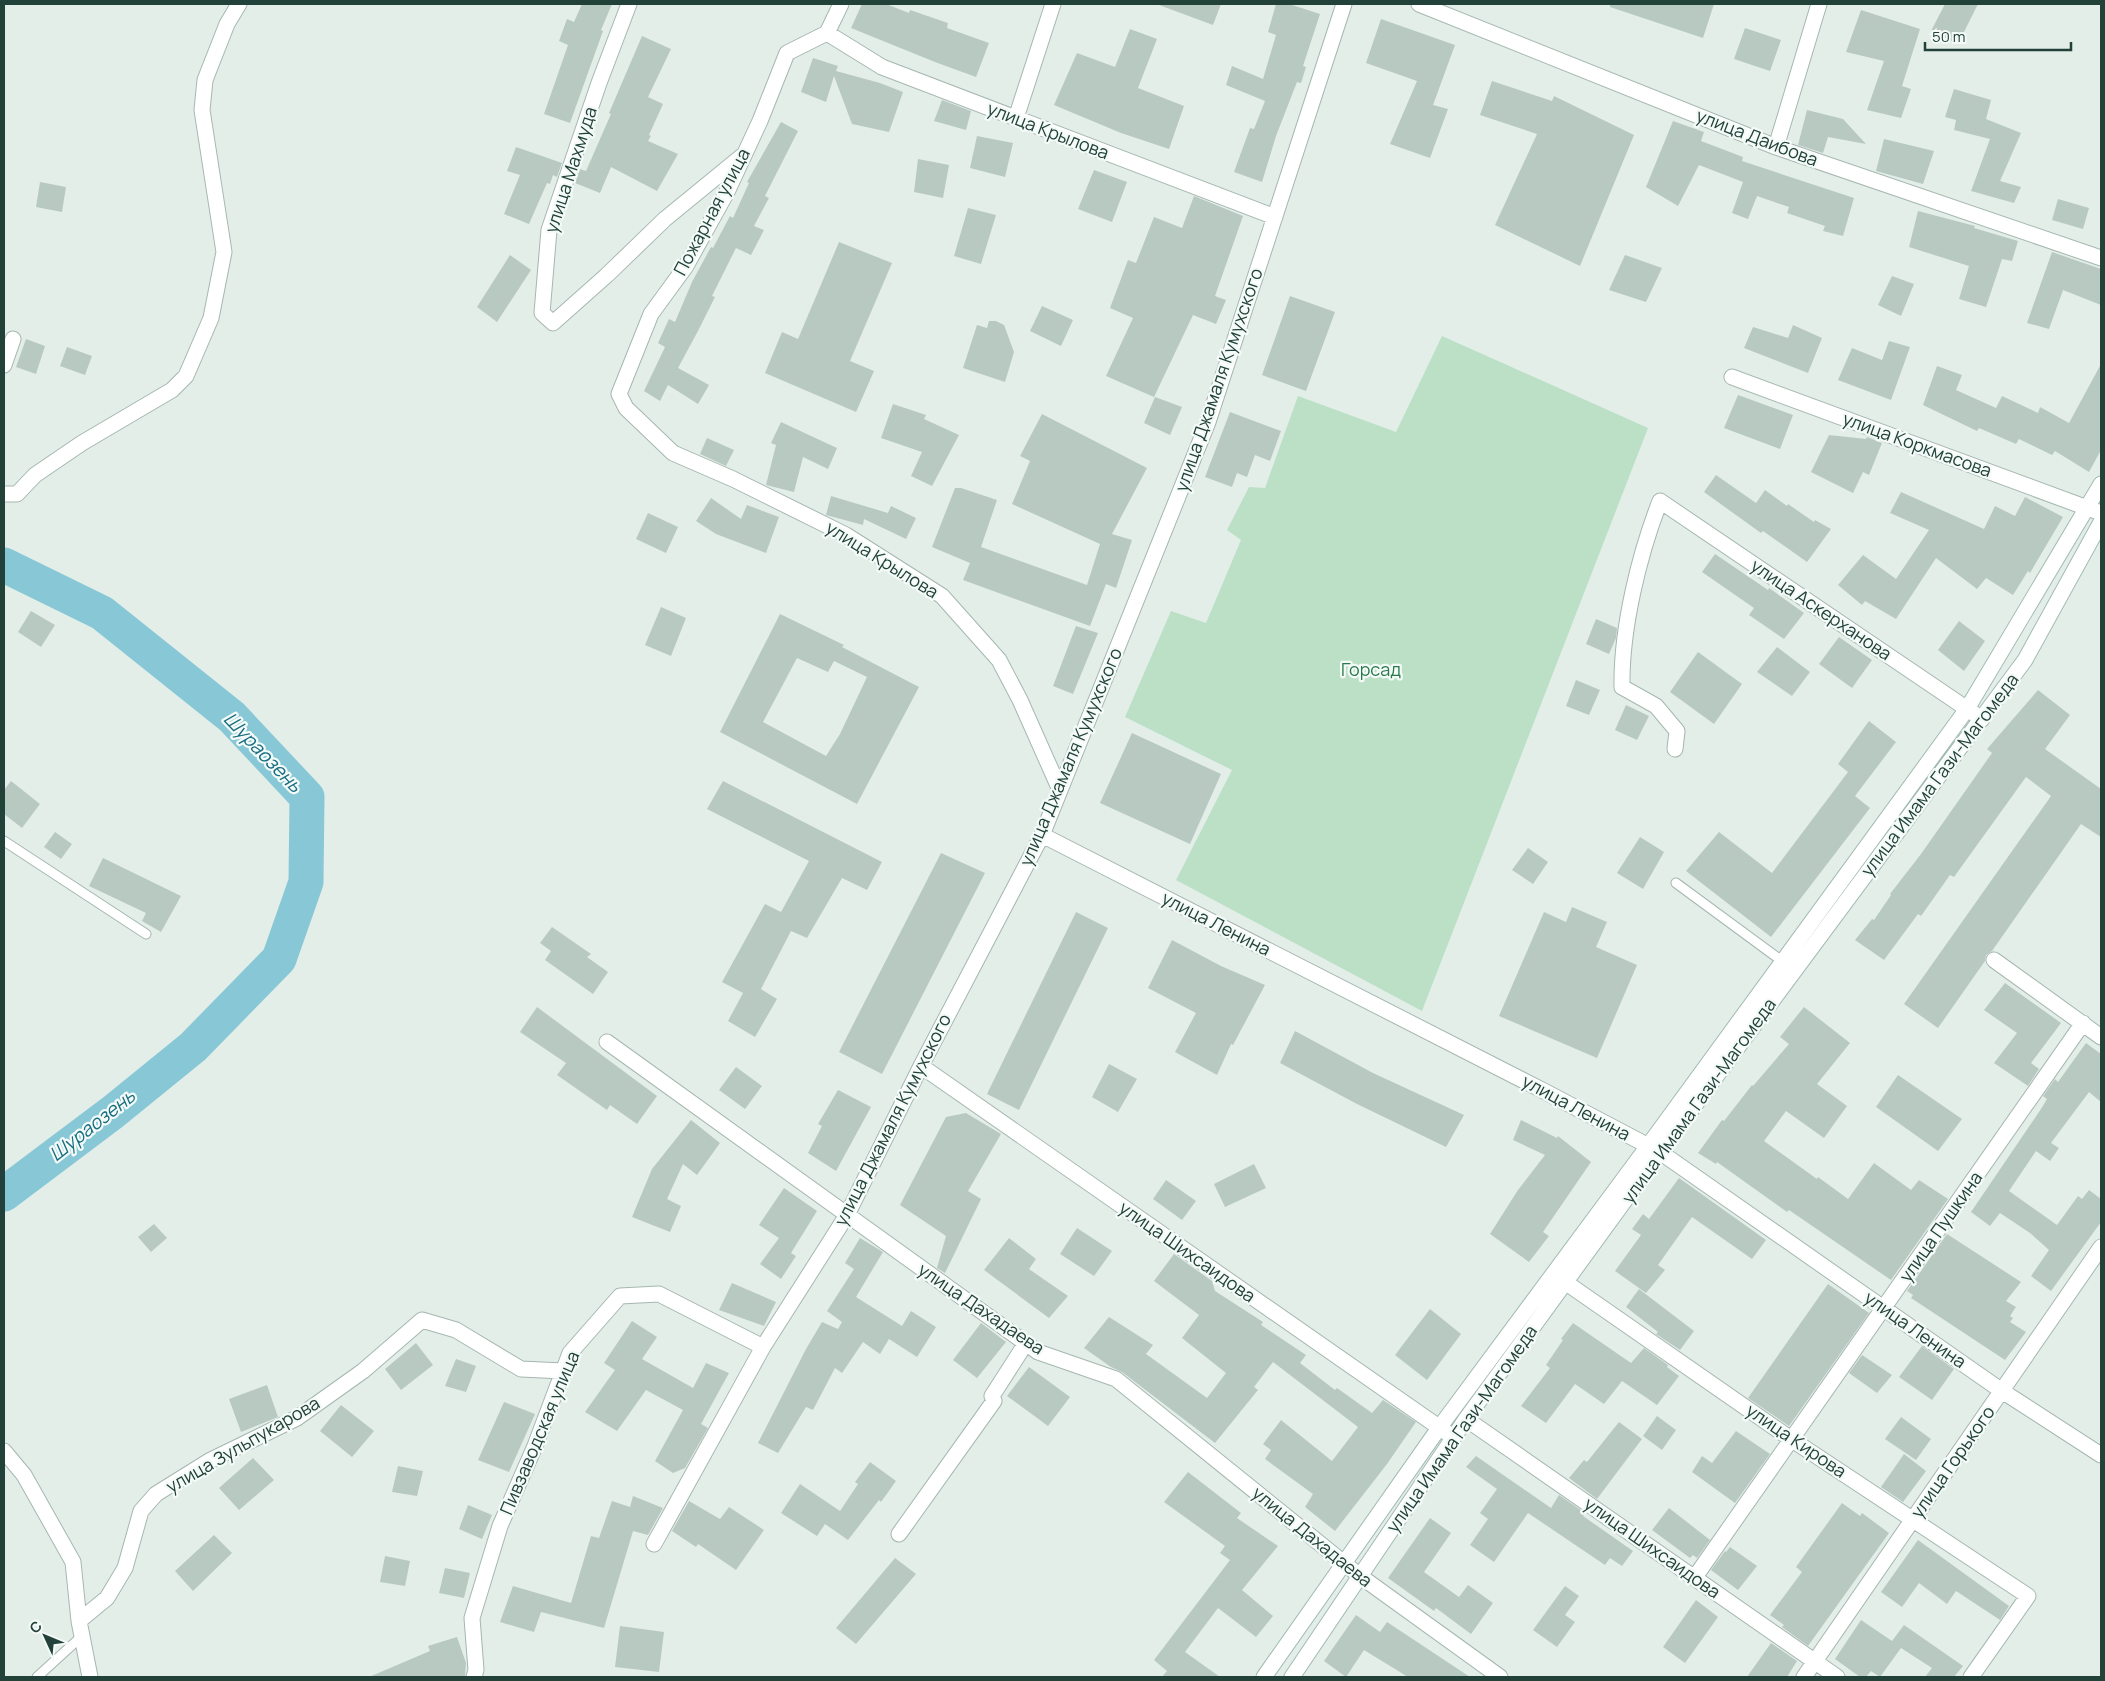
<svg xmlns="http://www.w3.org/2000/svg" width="2105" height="1681" font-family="Manrope,sans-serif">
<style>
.green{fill:#bbe0c6}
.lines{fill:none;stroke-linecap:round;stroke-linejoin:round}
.river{stroke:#88c8d6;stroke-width:35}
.building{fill:#b8c9c2;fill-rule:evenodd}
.service-casing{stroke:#a5b7b1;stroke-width:11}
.minor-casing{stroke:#a5b7b1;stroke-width:17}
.secondary-casing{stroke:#a1bab2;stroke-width:17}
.service{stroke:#fff;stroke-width:9}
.minor{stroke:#fff;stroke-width:15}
.secondary{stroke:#fff;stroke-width:15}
.labels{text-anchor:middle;stroke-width:4.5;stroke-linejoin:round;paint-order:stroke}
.street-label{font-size:18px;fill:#214139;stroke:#f4faf7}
.park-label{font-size:18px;fill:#297a4a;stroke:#f4faf7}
.water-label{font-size:19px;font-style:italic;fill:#176d81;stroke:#f4faf7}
</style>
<rect width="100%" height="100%" fill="#e3eee9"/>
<!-- green -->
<path class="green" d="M1442,336L1648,428L1422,1011L1176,880L1232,770L1125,717L1171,611L1206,623L1241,540L1227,530L1249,487L1265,488L1298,396L1396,432Z"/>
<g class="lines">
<!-- river -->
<path class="river" d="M4,565L102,613L232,717L307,797L306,882L279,959L193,1047L113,1112L4,1194"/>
</g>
<!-- building -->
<path class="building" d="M582,4H612L601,30L603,31L570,123L544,114L568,45L559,41L567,19L574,22Z
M862,4H886L909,13L910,10L948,23L947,28L989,43L976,77L935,62L851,28Z
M1160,4H1221L1213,25L1159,5Z
M1276,4H1289L1320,14L1303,66L1306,67L1301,83L1297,82L1276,136L1262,182L1234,172L1250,128L1254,129L1265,101L1226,85L1232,66L1263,79L1276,35L1268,32Z
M1610,4H1714L1703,38L1610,7Z
M1945,4H1978L1958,44L1931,31Z
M1861,10L1920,29L1902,86L1911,89L1901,118L1867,110L1884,61L1846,52Z
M1381,19L1455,45L1433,105L1448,109L1430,158L1390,144L1417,81L1366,63Z
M1745,28L1781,40L1770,71L1734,59Z
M1130,29L1157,39L1138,88L1184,106L1169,149L1121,133L1054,105L1077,53L1115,67Z
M642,36L671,49L648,97L663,104L649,135L651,136L648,141L678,154L657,191L611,167L600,193L575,183L580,169L586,171L611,114L609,113Z
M813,58L838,66L836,71L880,83L903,92L889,132L852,124L834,76L826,102L801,92Z
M1492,81L1552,101L1554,96L1634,135L1580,266L1495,225L1537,134L1480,115Z
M1954,89L1991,100L1986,119L2021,133L2000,181L2021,187L2014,203L1971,191L1990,139L1954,130L1956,120L1945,117Z
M942,100L971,111L966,130L934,121Z
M1807,110L1843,119L1866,144L1828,137L1823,153L1798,145Z
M1673,121L1704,132L1701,141L1743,157L1742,161L1854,198L1843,236L1823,231L1825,226L1787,213L1789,207L1757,196L1748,219L1732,213L1743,182L1699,165L1678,206L1646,187Z
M781,122L798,131L765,196L769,198L754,226L764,230L751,255L736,248L712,296L715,297L698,331L678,368L709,385L698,404L668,385L660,401L644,391L665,347L658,343L669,319L675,322L692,282L711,247L713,248L730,216L733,218L749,183L747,182Z
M977,136L1013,143L1005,177L970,168Z
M1884,139L1934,151L1923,184L1876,171Z
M516,147L562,163L557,177L553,175L550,184L547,183L529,224L504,214L520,175L507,171Z
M918,159L949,165L943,198L914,192Z
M1094,170L1127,182L1112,222L1078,209Z
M40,182L66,187L62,212L36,207Z
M1194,196L1243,216L1215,296L1226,300L1216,324L1193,315L1154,397L1106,376L1133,318L1110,308L1128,260L1136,263L1154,217L1182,228Z
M2058,199L2089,208L2083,229L2052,220Z
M968,208L996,215L981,264L954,256Z
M1918,211L1975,226L1974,228L2018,241L2012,261L2002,259L1986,307L1959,299L1969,266L1909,247Z
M839,242L892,263L850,361L874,371L856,412L765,373L782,332L798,339Z
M2052,252L2101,269V305L2063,290L2049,329L2027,323Z
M510,255L531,270L497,322L477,307Z
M1625,255L1662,268L1646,302L1609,290Z
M1892,276L1914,284L1901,316L1878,305Z
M1290,296L1335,312L1306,391L1262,375Z
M1042,306L1073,320L1061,346L1030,331Z
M989,321H996L1004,325L1014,352L1005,382L963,368L977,325L987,328Z
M1793,325L1822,338L1808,373L1744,348L1753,327L1788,338Z
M26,339L45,346L36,374L16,367Z
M1889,341L1910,347L1891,400L1838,380L1852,348L1882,360Z
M67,347L92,356L85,375L60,366Z
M2101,364V450L2089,472L2055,451L2052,455L2019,439L2016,444L1979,428L1977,431L1923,405L1937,366L1962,375L1956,390L1996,408L2002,396L2038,413L2040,407L2069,423Z
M1738,395L1793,415L1780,449L1724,428Z
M1155,397L1182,407L1170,435L1144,423Z
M893,404L926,415L924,419L959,435L932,486L911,476L922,452L881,438Z
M1230,412L1281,431L1270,461L1255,455L1247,477L1237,473L1232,487L1205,477Z
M1042,414L1147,468L1112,534L1132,540L1116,588L1106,584L1090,626L963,580L970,563L932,547L955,488H961L997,500L981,547L1087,585L1100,544L1012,504L1030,461L1020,456Z
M781,422L837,448L828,469L803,457L794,492L766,485L776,445L771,443Z
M1829,435L1866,439L1867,437L1882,443L1869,475L1863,472L1853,493L1811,472Z
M707,438L734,450L726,466L700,454Z
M1716,475L1756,503L1765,490L1787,506L1788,504L1814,522L1815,520L1831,529L1807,562L1763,531L1761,533L1704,492Z
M1901,492L1984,529L1995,506L2015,516L2025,497L2063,517L2030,573L2028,571L2013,595L1986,578L1977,589L1936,558L1896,619L1865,601L1862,605L1838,585L1863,555L1896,579L1929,530L1890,513Z
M831,496L888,513L891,506L916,518L906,539L864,519L863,525L826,515Z
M711,498L741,519L747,505L779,517L766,553L716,534L696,521Z
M648,513L678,527L666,553L636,539Z
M1715,554L1768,590L1769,588L1804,613L1784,639L1749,615L1754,608L1702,572Z
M661,607L686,618L671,656L645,645Z
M31,611L55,625L41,647L18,632Z
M780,614L844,645L842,647L919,687L857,804L720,732ZM797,658L828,672L834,661L867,677L840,734L826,756L763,722Z
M1596,619L1617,628L1616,638L1609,654L1586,644Z
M1959,621L1985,641L1964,671L1938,650Z
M1076,626L1098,633L1073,694L1053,686Z
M1839,637L1872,660L1852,688L1819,664Z
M1777,647L1810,672L1792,696L1757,672Z
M1698,652L1742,684L1714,724L1670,692Z
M1576,680L1600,690L1589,715L1566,706Z
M2038,690L2070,715L2045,749L2101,789V837L2081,824L1992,951L1986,955L1985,961L1938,1028L1904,1004L2051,796L2026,777L1954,877L1950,875L1921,916L1918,914L1884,960L1855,940L1872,919L1874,920L1891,895L1890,894L1921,854L1992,753L1987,749Z
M1626,705L1649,716L1637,740L1615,730Z
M1869,721L1896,742L1855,796L1870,808L1771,937L1686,871L1719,832L1772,873L1848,772L1838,764Z
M1132,733L1221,774L1190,844L1100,803Z
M11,781L40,804L22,828L4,814V790Z
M723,781L882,862L867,890L842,878L807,938L791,931L761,989L777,999L755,1037L728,1021L743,993L722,982L765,904L781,912L809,861L707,809Z
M55,832L72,844L61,859L44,847Z
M1640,837L1664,852L1643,889L1617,873Z
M1528,848L1548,862L1533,884L1512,870Z
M941,853L985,873L882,1074L839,1052Z
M103,858L181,896L161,932L142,921L146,913L89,886Z
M1572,907L1607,922L1596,947L1637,965L1597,1058L1499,1016L1544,912L1566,922Z
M1076,912L1108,928L1019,1110L987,1094Z
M552,927L591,954L587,957L608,972L593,994L545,960L551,951L540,943Z
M1172,940L1221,966L1265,985L1233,1045L1231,1044L1217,1075L1175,1052L1196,1013L1148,988Z
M2005,983L2061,1023L2031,1063L2039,1069L2028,1086L1994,1063L2017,1033L1984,1010Z
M537,1007L657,1096L637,1124L610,1105L607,1110L557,1075L566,1063L520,1032Z
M1804,1007L1850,1043L1817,1084L1847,1106L1824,1138L1786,1111L1764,1141L1817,1179L1818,1177L1848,1199L1874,1163L1911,1190L1919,1180L1948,1199L1891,1280L1789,1210L1787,1212L1717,1162L1716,1164L1698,1153L1722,1120L1724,1121L1752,1085L1753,1086L1789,1044L1780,1037Z
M1295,1031L1373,1073L1464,1115L1446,1147L1357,1104L1280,1063Z
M2086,1043L2101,1054V1102L2089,1092L2051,1143L2059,1148L2050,1161L2036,1151L2009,1191L2057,1225L2078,1196L2082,1199L2089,1190L2101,1199V1222L2051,1291L2031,1276L2049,1250L2030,1233L2000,1213L1990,1226L1971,1212L2041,1109L2047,1099L2043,1096L2055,1079L2058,1082Z
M1109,1064L1137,1079L1118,1112L1092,1097Z
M736,1067L762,1086L745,1109L719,1090Z
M1898,1075L1962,1119L1938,1151L1876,1107Z
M838,1090L871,1107L836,1171L808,1153L822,1126L818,1124Z
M966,1113L1001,1134L968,1191L981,1199L945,1273L937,1268L946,1236L900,1205L946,1117Z
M691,1120L720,1143L697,1175L683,1164L667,1199L681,1206L670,1232L632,1217L652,1169Z
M1521,1120L1557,1138L1558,1136L1591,1162L1543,1232L1549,1236L1529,1262L1490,1234L1518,1190L1545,1155L1513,1140Z
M1254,1164L1266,1188L1225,1207L1214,1184Z
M1679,1178L1766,1240L1752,1259L1692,1217L1658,1265L1665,1270L1646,1293L1615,1271L1641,1235L1632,1229L1643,1214L1649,1219Z
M1166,1180L1196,1201L1182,1220L1153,1199Z
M784,1188L817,1211L791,1253L796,1256L781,1279L760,1264L779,1238L759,1225Z
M154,1224L167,1238L151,1252L138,1237Z
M1077,1228L1112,1251L1094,1276L1060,1254Z
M1947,1234L2021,1282L2006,1301L2016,1307L2010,1316L2013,1318L2010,1322L2026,1332L2005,1360L1911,1298L1913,1295L1907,1291Z
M860,1238L883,1252L856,1297L902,1326L911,1311L936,1327L917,1357L889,1339L880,1354L863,1342L842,1373L835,1368L813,1410L806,1407L778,1453L758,1443L806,1349L822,1322L838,1329L842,1322L827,1311L854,1269L845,1263Z
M1009,1238L1036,1259L1029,1269L1068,1296L1049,1318L984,1270Z
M1174,1254L1212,1281L1215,1291L1263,1322L1261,1325L1306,1355L1300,1363L1335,1390L1337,1388L1372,1413L1383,1400L1416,1422L1387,1464L1335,1531L1305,1507L1313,1494L1265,1459L1271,1450L1263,1444L1281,1420L1332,1461L1358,1427L1273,1362L1254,1387L1258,1390L1215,1443L1122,1372L1111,1367L1084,1348L1109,1317L1153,1345L1146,1354L1207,1398L1226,1373L1182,1338L1199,1315L1154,1281Z
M732,1283L776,1302L764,1326L719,1310Z
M1828,1284L1869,1313L1789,1426L1748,1398Z
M1639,1289L1694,1331L1680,1350L1656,1334L1658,1332L1626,1307Z
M1430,1309L1461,1334L1427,1380L1395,1355Z
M632,1321L657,1337L642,1359L693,1388L706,1363L729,1373L701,1424L708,1428L685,1468L673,1473L655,1461L683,1410L646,1390L617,1431L585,1412L615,1370L604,1363Z
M981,1323L1006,1342L977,1378L953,1360Z
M1573,1323L1631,1363L1644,1348L1668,1365L1667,1367L1679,1376L1657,1405L1622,1381L1604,1404L1575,1384L1546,1423L1521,1406L1550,1368L1546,1365L1563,1340L1561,1339Z
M416,1343L433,1365L401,1390L385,1369Z
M1922,1346L1954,1369L1932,1400L1899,1377Z
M1862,1355L1892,1375L1877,1393L1849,1373Z
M456,1359L476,1366L466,1392L445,1386Z
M1029,1367L1070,1397L1048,1426L1007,1396Z
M267,1385L278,1417L241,1432L229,1399Z
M504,1402L535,1414L509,1472L478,1460Z
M341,1405L374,1431L352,1457L320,1431Z
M1657,1416L1676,1430L1662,1450L1643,1436Z
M1901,1417L1931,1439L1916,1460L1885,1439Z
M1619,1422L1642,1439L1597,1499L1569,1478L1584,1460L1587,1462Z
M1736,1431L1770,1454L1735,1503L1692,1472L1702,1456L1712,1463Z
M1904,1454L1926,1471L1903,1502L1881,1487Z
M1476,1456L1551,1508L1559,1495L1585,1513L1583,1516L1633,1551L1622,1566L1610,1558L1605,1565L1528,1513L1494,1562L1470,1545L1488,1519L1480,1513L1497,1489L1466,1467Z
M253,1458L274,1480L239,1510L219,1488Z
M870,1462L896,1481L881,1502L879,1500L848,1540L825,1524L817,1536L781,1513L800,1484L840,1511L858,1484L855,1482Z
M398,1466L423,1471L417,1496L392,1492Z
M1188,1472L1241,1513L1237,1518L1278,1546L1242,1590L1273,1616L1256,1637L1218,1608L1185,1652L1220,1677H1162L1167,1671L1154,1660L1230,1560L1220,1553L1225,1546L1164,1502Z
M633,1496L663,1508L648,1535L633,1531L604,1628L541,1612L534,1632L500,1622L513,1586L571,1603L591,1536L599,1538L612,1501L630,1507Z
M689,1501L720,1519L729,1507L764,1530L736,1570L698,1544L696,1547L672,1531Z
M1842,1503L1860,1516L1862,1513L1889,1533L1808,1646L1782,1627L1784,1625L1770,1615L1802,1572L1796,1567Z
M468,1505L492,1515L482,1539L459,1529Z
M1669,1508L1710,1540L1697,1558L1693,1555L1690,1558L1652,1530Z
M1430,1518L1451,1533L1424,1572L1459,1597L1468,1585L1493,1603L1471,1634L1436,1608L1434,1611L1388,1578Z
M214,1535L232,1553L193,1591L175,1571Z
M1918,1540L2009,1606L2000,1620L1956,1591L1947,1604L1919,1583L1902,1607L1881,1592Z
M1730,1547L1757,1566L1738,1590L1711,1570L1725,1551L1726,1552Z
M385,1556L410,1561L405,1586L380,1582Z
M895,1558L916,1574L856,1644L836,1628Z
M445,1568L470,1573L464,1598L439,1593Z
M1565,1586L1579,1596L1565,1615L1575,1622L1557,1647L1533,1630Z
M1696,1600L1718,1617L1685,1663L1663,1647Z
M1356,1615L1380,1632L1387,1622L1470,1677H1408L1364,1650L1346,1677L1324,1661Z
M1861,1620L1892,1641L1904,1625L1963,1666L1954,1677H1925L1932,1668L1901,1648L1880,1677L1871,1671L1866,1677H1860L1835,1659Z
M620,1626L664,1632L659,1672L615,1667Z
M457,1637L466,1663L465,1677H369L430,1651L428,1646Z
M1771,1643L1797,1661L1787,1677H1747Z"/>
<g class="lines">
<!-- service casing -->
<g class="service-casing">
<path id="service" d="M4,841L146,934
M1676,883L1782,961
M37,1677L82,1636"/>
</g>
<!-- minor casing -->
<g class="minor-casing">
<path id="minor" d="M629,4L599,83L549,230L542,313L553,323L607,275L665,219L742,156
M1419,4L1776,147L2101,258
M827,33L787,53L760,121L727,192L686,266L651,314L619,394L626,408L673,453L733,479L846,535L942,596L999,660L1020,700L1060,790
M827,33L882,67L1275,217
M827,33L841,4
M1016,118L1053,4
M1776,147L1819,4
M4,365L13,339
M1732,377L2101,513
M4,494H17L35,475L82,443L172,390L186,376L211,318L224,252L202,110L205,80L227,24L239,4
M1675,749L1677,731L1656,706L1622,687C1621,629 1639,555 1660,501L1982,719
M1042,835L1542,1090L1660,1152L2002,1391L2101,1455
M1994,960L2101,1037
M607,1042L1038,1352L1116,1379L1360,1576L1500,1677
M921,1066L1453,1437
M1565,1282L1791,1439L2028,1596L1971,1677
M1466,1419L1837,1677
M4,1451L24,1475L73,1562L79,1621L90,1677
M899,1534L994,1401L992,1396L1026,1343
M654,1544L763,1347L847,1215L921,1066L1042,835L1208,422L1344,4
M1695,1577L2083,1023
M79,1621L107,1598L125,1568L141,1511L156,1494L209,1461L297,1418L363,1371L422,1320L456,1330L521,1369L563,1371
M474,1677L476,1670L472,1618L500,1526L535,1446L570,1353L620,1296L659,1294L763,1347
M1804,1677L2101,1247"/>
</g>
<!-- secondary casing -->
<g class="secondary-casing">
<path id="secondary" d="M1264,1677L1439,1428L1648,1146L1967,709L2101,484
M1292,1677L1466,1419L1660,1152L2025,660L2101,522"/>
</g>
<!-- service -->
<use href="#service" class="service"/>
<!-- minor -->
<use href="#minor" class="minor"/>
<!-- secondary -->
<use href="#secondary" class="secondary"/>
</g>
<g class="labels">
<!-- street labels -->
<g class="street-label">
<text transform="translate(1048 131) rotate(21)" y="6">улица Крылова</text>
<text transform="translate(1757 138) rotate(21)" y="6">улица Даибова</text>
<text transform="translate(571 170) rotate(-72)" y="6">улица Махмуда</text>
<text transform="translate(712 212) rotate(-62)" y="6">Пожарная улица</text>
<text transform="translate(1219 380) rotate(-71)" y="6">улица Джамаля Кумухского</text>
<text transform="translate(1917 445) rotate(20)" y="6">улица Коркмасова</text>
<text transform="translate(882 560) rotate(32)" y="6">улица Крылова</text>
<text transform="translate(1821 610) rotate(34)" y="6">улица Аскерханова</text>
<text transform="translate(1071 757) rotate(-67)" y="6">улица Джамаля Кумухского</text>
<text transform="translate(1940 775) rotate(-53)" y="6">улица Имама Гази-Магомеда</text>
<text transform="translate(1216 924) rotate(27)" y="6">улица Ленина</text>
<text transform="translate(1699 1101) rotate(-54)" y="6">улица Имама Гази-Магомеда</text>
<text transform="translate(1576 1108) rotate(28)" y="6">улица Ленина</text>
<text transform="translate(893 1120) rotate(-63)" y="6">улица Джамаля Кумухского</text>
<text transform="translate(1941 1227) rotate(-55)" y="6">улица Пушкина</text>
<text transform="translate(1187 1252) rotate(35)" y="6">улица Шихсаидова</text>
<text transform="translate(981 1309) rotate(34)" y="6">улица Дахадаева</text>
<text transform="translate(1915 1330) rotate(35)" y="6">улица Ленина</text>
<text transform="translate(1462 1429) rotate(-55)" y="6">улица Имама Гази-Магомеда</text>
<text transform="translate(540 1433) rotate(-67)" y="6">Пивзаводская улица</text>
<text transform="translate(1796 1441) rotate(34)" y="6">улица Кирова</text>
<text transform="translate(243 1445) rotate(-30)" y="6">улица Зульпукарова</text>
<text transform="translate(1953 1462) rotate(-55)" y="6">улица Горького</text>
<text transform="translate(1312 1537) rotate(39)" y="6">улица Дахадаева</text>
<text transform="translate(1652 1548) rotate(35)" y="6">улица Шихсаидова</text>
</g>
<!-- park labels -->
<g class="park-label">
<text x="1371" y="676">Горсад</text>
</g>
<!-- water labels -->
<g class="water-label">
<text transform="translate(263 752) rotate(46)" y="7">Шураозень</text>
<text transform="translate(92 1125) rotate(-38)" y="7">Шураозень</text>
</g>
</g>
<!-- border -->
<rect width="2105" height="1681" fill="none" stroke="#214139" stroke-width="10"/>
<!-- north arrow -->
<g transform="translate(45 1636) rotate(314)" stroke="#f4faf7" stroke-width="4" paint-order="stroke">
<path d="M0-4L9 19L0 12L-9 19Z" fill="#214139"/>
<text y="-8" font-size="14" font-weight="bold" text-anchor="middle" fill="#214139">С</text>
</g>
<!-- scale -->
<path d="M1925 42v8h146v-8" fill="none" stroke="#214139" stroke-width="2.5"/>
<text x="1932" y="42" font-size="15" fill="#214139" stroke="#f4faf7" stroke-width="4" paint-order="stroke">50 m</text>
</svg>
